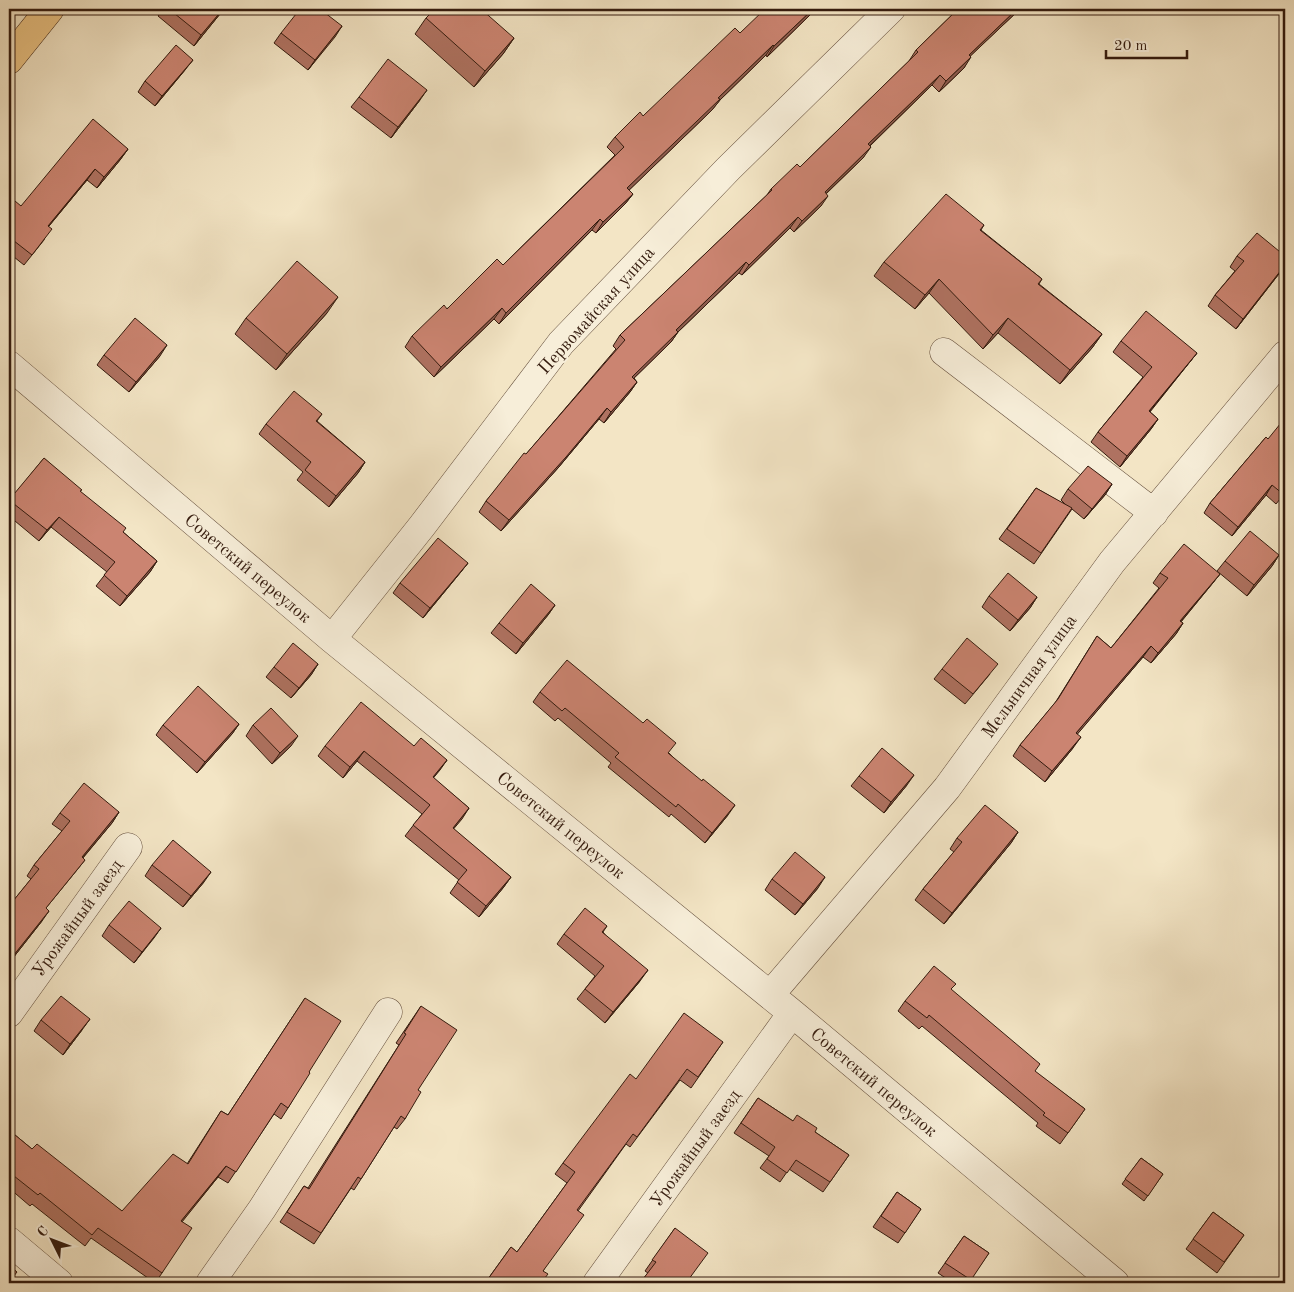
<svg xmlns="http://www.w3.org/2000/svg" width="1294" height="1292" font-family="'Old Standard TT',serif">
<style>
.lines{fill:none;stroke-linecap:round;stroke-linejoin:round}
.minor-casing{stroke:#644e3c;stroke-width:29}
.major-casing{stroke:#341b0e;stroke-width:29}
.minor{stroke:#f7eed9;stroke-width:28}
.major{stroke:#eac282;stroke-width:28}
.wall{fill:#af7261;stroke:#341b0e}
.shaded-wall{fill:#8e5c4f;stroke:#341b0e}
.building{fill:#cb8471;stroke:#341b0e}
.labels{text-anchor:middle;stroke-width:4;stroke-linejoin:round;paint-order:stroke}
.street-label{font-size:18px;fill:#341b0e;stroke:#f7eed9}
</style>
<rect width="100%" height="100%" fill="#f3e5c5"/>
<filter id="stains"><feTurbulence type="fractalNoise" baseFrequency=".004" numOctaves="4"/><feColorMatrix values="0 0 0 0 .2 0 0 0 0 .09 0 0 0 0 .02 0 0 0 .5 -.17"/></filter>
<radialGradient id="worn" r=".72"><stop offset=".6" stop-color="#630" stop-opacity="0"/><stop offset="1" stop-color="#630" stop-opacity=".3"/></radialGradient>
<g class="lines">
<!-- minor casing -->
<g class="minor-casing">
<path id="minor" d="M944,352L1154,513
M9,365L332,639L792,1013L1115,1283
M332,639L422,526L561,343L728,169L891,9
M770,995L947,788L1112,562L1285,355
M9,1013L128,847
M9,1241L59,1283
M210,1283L262,1209L388,1012
M597,1283L792,1013"/>
</g>
<!-- major casing -->
<g class="major-casing">
<path id="major" d="M9,60L50,9"/>
</g>
<!-- minor -->
<use href="#minor" class="minor"/>
<!-- major -->
<use href="#major" class="major"/>
</g>
<!-- wall -->
<path class="wall" d="M163,9H224L194,46L158,16Z
M816,9L767,57L766,55L720,100L712,110L629,190L633,194L625,204L596,233L592,230L499,324L494,319L434,377L405,347L412,336L503,265L615,155L607,147L615,137L643,116L740,33Z
M958,9H1020L970,56L964,68L939,92L932,85L870,146L863,158L826,194L821,206L794,232L790,228L742,275L739,273L678,332L671,342L634,378L637,382L630,392L604,423L599,419L558,468L501,531L479,512L486,501L616,349L613,346L620,335L767,195L771,189L800,167L909,61L916,50Z
M426,18L514,38L503,54L474,87L415,34Z
M342,26L308,70L274,43L281,33Z
M185,70L155,106L138,92L145,81Z
M359,97L420,100L391,138L351,107Z
M128,149L120,160L97,188L87,180L48,227L44,240L24,265L9,253V209L21,206Z
M984,225L981,230L1042,279L1039,284L1102,334L1092,348L1060,384L998,333L983,349L929,293L915,309L874,276L884,262Z
M1237,256H1285V266L1236,329L1208,306L1215,295L1235,271L1230,267Z
M327,313L276,370L235,334L246,318Z
M1121,341L1197,353L1189,363L1150,412L1158,419L1151,429L1120,467L1091,442L1098,432L1143,377L1113,352Z
M104,355L160,356L129,392L97,365Z
M322,414L317,421L365,462L358,473L329,507L297,480L303,472L259,434L266,424Z
M1266,437L1285,493L1276,504L1266,495L1232,536L1204,513L1210,503Z
M44,458L123,532L157,561L150,572L120,606L96,586L107,572L51,527L39,541L9,516V501Z
M1112,484L1105,495L1084,519L1072,509L1034,564L999,539L1036,488L1067,506L1061,500L1068,489Z
M1279,555L1272,566L1247,596L1217,571L1225,561Z
M468,563L460,573L423,618L393,593L400,583Z
M1160,573L1220,574L1212,584L1181,622L1183,623L1176,634L1151,663L1143,657L1077,734L1073,748L1045,782L1013,756L1020,745L1055,703L1097,636L1111,648L1159,588L1153,583Z
M989,596L1037,597L1030,608L1010,631L982,607Z
M555,605L548,615L516,654L491,633L499,623Z
M318,664L311,675L291,698L266,677L274,667Z
M942,669L990,674L965,704L934,679Z
M540,692L669,753L728,815L705,843L671,814L669,817L608,767L611,763L558,718L555,721L533,702Z
M239,724L232,734L197,773L156,735L163,725Z
M253,725L291,746L272,764L246,736Z
M325,746H414L447,760L433,778L469,808L453,829L511,877L503,888L479,917L450,893L459,880L405,836L422,814L357,761L343,778L318,756Z
M859,776L907,785L884,813L851,786Z
M119,812L112,823L83,858L85,860L77,870L46,908L42,921L9,963V906L31,879L27,876L34,865L62,831L52,824L60,813Z
M1018,832L1011,843L944,924L915,900L923,889L954,852L950,849L957,838Z
M152,865L204,882L183,907L145,876Z
M772,879L818,888L795,915L765,890Z
M109,925L161,928L134,963L102,936Z
M607,926L603,932L640,981L605,1023L577,999L585,989L595,976L557,944L564,934Z
M951,990L1035,1072L1085,1109L1060,1144L1036,1126L1038,1123L922,1026L919,1029L898,1011L905,1001Z
M305,998L309,1072L288,1108L281,1119L274,1114L228,1183L218,1177L182,1221L162,1273L155,1283L91,1238L85,1246L32,1204L30,1206L9,1188V1130L32,1149L122,1211L187,1164L221,1111L228,1115Z
M421,1006L418,1090L405,1119L397,1129L394,1127L361,1179L354,1190L351,1188L314,1244L280,1222L304,1186L308,1188L399,1045L396,1043Z
M41,1020L82,1030L63,1055L34,1031Z
M723,1042L691,1088L680,1080L630,1147L626,1144L578,1211L543,1271L541,1283H485L511,1247L517,1252L567,1183L555,1174L563,1163L636,1079Z
M758,1098L793,1121L815,1132L849,1155L823,1192L789,1169L780,1182L760,1168L769,1156L734,1133Z
M1141,1158L1163,1174L1144,1201L1122,1184Z
M897,1192L921,1209L898,1243L873,1227Z
M1213,1212L1244,1235L1217,1273L1186,1249Z
M675,1228L686,1283H640L648,1273L645,1271Z
M964,1236L989,1253L968,1283H953L938,1273Z"/>
<!-- shaded-wall -->
<path class="shaded-wall" d="M223,9H224L194,46L201,35Z
M813,9H816L767,57L774,46Z
M1017,9H1020L961,65L969,55Z
M342,26L335,37L308,70L315,60Z
M514,38L503,54L474,87L485,71Z
M773,45L766,55L720,100L712,110L620,199L627,188L718,98Z
M971,57L964,68L939,92L946,81Z
M193,60L185,70L155,106L162,96Z
M940,75L932,85L860,155L868,144Z
M427,90L420,100L391,138L398,127Z
M871,147L863,158L817,202L825,192Z
M128,149L120,160L97,188L104,177Z
M95,169L87,180L40,237L48,226Z
M633,194L625,204L596,233L603,222Z
M828,196L821,206L794,232L802,221Z
M798,217L790,228L742,275L749,265Z
M600,219L592,230L499,324L506,313Z
M746,262L739,273L678,332L671,342L624,388L632,377L676,330Z
M1285,265L1282,270L1236,329L1243,319Z
M939,279L929,293L915,309L925,295Z
M338,297L327,313L276,370L287,354Z
M502,308L494,319L434,377L441,367Z
M1008,318L998,333L983,349L993,335Z
M1102,334L1092,348L1060,384L1070,370Z
M167,345L160,356L129,392L136,382Z
M1197,353L1189,363L1141,422L1149,411Z
M637,382L630,392L604,423L611,412Z
M607,408L599,419L558,468L501,531L509,520Z
M1158,419L1151,429L1120,467L1127,456Z
M365,462L358,473L329,507L336,496Z
M1112,484L1105,495L1084,519Z
M1272,485L1266,495L1232,536L1238,527Z
M59,517L51,527L39,541L47,530Z
M1279,555L1272,566L1247,596L1254,585Z
M157,561L150,572L120,606L127,596Z
M468,563L460,573L423,618L430,608Z
M1220,574L1212,584L1173,631L1180,621Z
M1037,597L1030,608L1010,631L1018,620Z
M555,605L548,615L516,654L523,643Z
M1183,623L1176,634L1151,663L1158,653Z
M1151,646L1143,657L1069,744L1076,733Z
M318,664L311,675L291,698L299,688Z
M239,724L232,734L197,773L205,762Z
M298,736L291,746L272,764L280,753Z
M1081,737L1073,748L1045,782L1052,771Z
M364,751L357,761L343,778L350,767Z
M447,760L440,770L425,788L433,777Z
M914,775L907,785L884,813L891,802Z
M735,805L728,815L705,843L712,833Z
M469,808L462,819L445,839L453,828Z
M119,812L112,823L74,868L82,857Z
M1018,832L1011,843L944,924L952,913Z
M211,872L204,882L183,907L191,896Z
M511,877L503,888L479,917L486,906Z
M825,877L818,888L795,915L803,904Z
M49,911L42,921L9,963V961Z
M161,928L154,938L134,963L142,952Z
M648,970L640,981L605,1023L613,1012Z
M90,1019L82,1030L63,1055L70,1044Z
M226,1166L218,1177L174,1232L181,1221Z"/>
<!-- building -->
<path class="building" d="M169,9H223L201,35Z
M300,9H320L342,26L315,60L281,33Z
M435,9H481L514,38L485,71L426,18Z
M765,9H813L774,46L773,45L718,98L720,99L627,188L633,194L603,222L600,219L506,313L502,308L441,367L412,336L444,305L447,309L497,259L503,265L624,147L615,137L640,112L643,116L735,28L740,33Z
M958,9H1017L969,55L971,57L946,81L940,75L868,144L871,147L825,192L828,196L802,221L798,217L749,265L746,262L676,330L678,332L632,377L637,382L611,412L607,408L566,457L509,520L486,501L524,453L526,454L625,340L620,335L772,190L771,189L797,164L800,167L918,52L916,50Z
M176,45L193,60L162,96L145,81Z
M388,59L427,90L398,127L359,97Z
M93,119L128,149L104,177L95,169L48,226L52,229L32,255L9,237V209L15,201L21,206Z
M946,194L984,225L980,230L1042,279L1038,284L1102,334L1070,370L1008,318L993,335L939,279L925,295L884,262Z
M1257,233L1285,256V265L1243,319L1215,295L1244,261L1237,256Z
M297,261L338,297L287,354L246,318Z
M1146,311L1197,353L1149,411L1158,419L1127,456L1098,432L1152,367L1121,341Z
M135,318L167,345L136,382L104,355Z
M294,391L322,414L316,421L365,462L336,496L305,470L311,462L266,424Z
M1285,418V491L1283,494L1272,485L1238,527L1210,503L1266,437L1268,439Z
M44,458L82,490L80,491L126,528L123,532L157,561L127,596L104,575L115,562L59,517L47,530L9,500Z
M1088,466L1112,484L1092,509L1068,489Z
M1036,488L1072,508L1041,553L1007,529Z
M1250,531L1279,555L1254,585L1225,561Z
M438,538L468,563L430,608L400,583Z
M1184,544L1220,574L1180,621L1183,623L1158,653L1151,646L1076,733L1081,737L1052,771L1020,745L1058,699L1097,636L1111,648L1168,578L1160,573Z
M1008,573L1037,597L1018,620L989,596Z
M531,584L555,605L523,643L499,623Z
M967,638L998,664L973,694L942,669Z
M293,643L318,664L299,688L274,667Z
M567,660L643,723L647,719L676,743L668,753L702,781L703,779L735,805L712,833L678,804L676,807L615,757L619,753L565,708L562,711L540,692Z
M198,686L239,724L205,762L163,725Z
M361,702L414,746L421,738L447,760L433,777L469,808L453,828L511,877L486,906L457,882L467,870L413,825L430,805L364,751L350,767L325,746Z
M271,708L298,736L280,753L253,725Z
M882,748L914,775L891,802L859,776Z
M84,783L119,812L82,857L85,860L46,908L49,911L9,961V906L39,869L34,865L70,821L60,813Z
M985,805L1018,832L952,913L923,889L962,842L957,838Z
M173,840L211,872L191,896L152,865Z
M795,852L825,877L803,904L772,879Z
M129,901L161,928L142,952L109,925Z
M585,908L607,926L602,932L648,970L613,1012L585,989L604,966L564,934Z
M934,966L956,984L951,989L1040,1064L1035,1071L1085,1109L1068,1133L1043,1115L1045,1113L929,1015L927,1018L905,1001Z
M61,996L90,1019L70,1044L41,1020Z
M305,998L341,1021L309,1072L310,1073L288,1108L281,1103L236,1172L226,1166L181,1221L192,1228L162,1273L98,1228L92,1235L40,1193L38,1195L9,1172V1130L32,1149L37,1144L122,1211L173,1154L188,1164L221,1111L228,1115Z
M421,1006L457,1030L418,1090L421,1092L405,1119L401,1116L361,1179L358,1177L321,1233L287,1212L304,1186L309,1189L406,1034L404,1033Z
M684,1013L723,1042L698,1077L687,1069L637,1137L633,1134L577,1210L584,1215L543,1271L548,1274L541,1283H494L488,1279L511,1247L517,1252L575,1172L563,1163L630,1074L636,1079Z
M758,1098L793,1121L797,1115L817,1128L815,1132L849,1155L830,1182L796,1160L787,1173L767,1159L775,1147L741,1123Z
M1141,1158L1163,1174L1148,1196L1125,1179Z
M897,1192L921,1209L905,1233L881,1216Z
M1213,1212L1244,1235L1224,1262L1193,1239Z
M675,1228L708,1253L686,1283L682,1282L681,1283H640L656,1262L652,1260Z
M964,1236L989,1253L971,1280L945,1263Z
M9,1265L17,1272L9,1282Z"/>
<g class="labels">
<!-- street labels -->
<g class="street-label">
<text transform="translate(596 310) rotate(-48)" y="6">Первомайская улица</text>
<text transform="translate(248 568) rotate(40)" y="6">Советский переулок</text>
<text transform="translate(1029 676) rotate(-54)" y="6">Мельничная улица</text>
<text transform="translate(561 825) rotate(39)" y="6">Советский переулок</text>
<text transform="translate(77 918) rotate(-54)" y="6">Урожайный заезд</text>
<text transform="translate(874 1082) rotate(40)" y="6">Советский переулок</text>
<text transform="translate(695 1148) rotate(-54)" y="6">Урожайный заезд</text>
</g>
</g>
<!-- margin -->
<rect width="1294" height="1292" fill="none" stroke="#f3e5c5" stroke-width="30"/>
<rect x="10" y="10" width="1274" height="1272" fill="none" stroke="#341b0e" stroke-width="2.5"/>
<rect x="15" y="15" width="1264" height="1262" fill="none" stroke="#341b0e"/>
<!-- north arrow -->
<g transform="translate(52 1240) rotate(312)" stroke="#f7eed9" stroke-width="4" paint-order="stroke">
<path d="M0-4L9 19L0 12L-9 19Z" fill="#341b0e"/>
<text y="-8" font-size="14" font-weight="bold" text-anchor="middle" fill="#341b0e">С</text>
</g>
<!-- scale -->
<path d="M1106 50v8h81v-8" fill="none" stroke="#341b0e" stroke-width="2.5"/>
<text x="1114" y="50" font-size="15" fill="#341b0e" stroke="#f7eed9" stroke-width="4" paint-order="stroke">20 m</text>
<rect width="100%" height="100%" filter="url(#stains)"/>
<rect width="100%" height="100%" fill="url(#worn)"/>
</svg>
